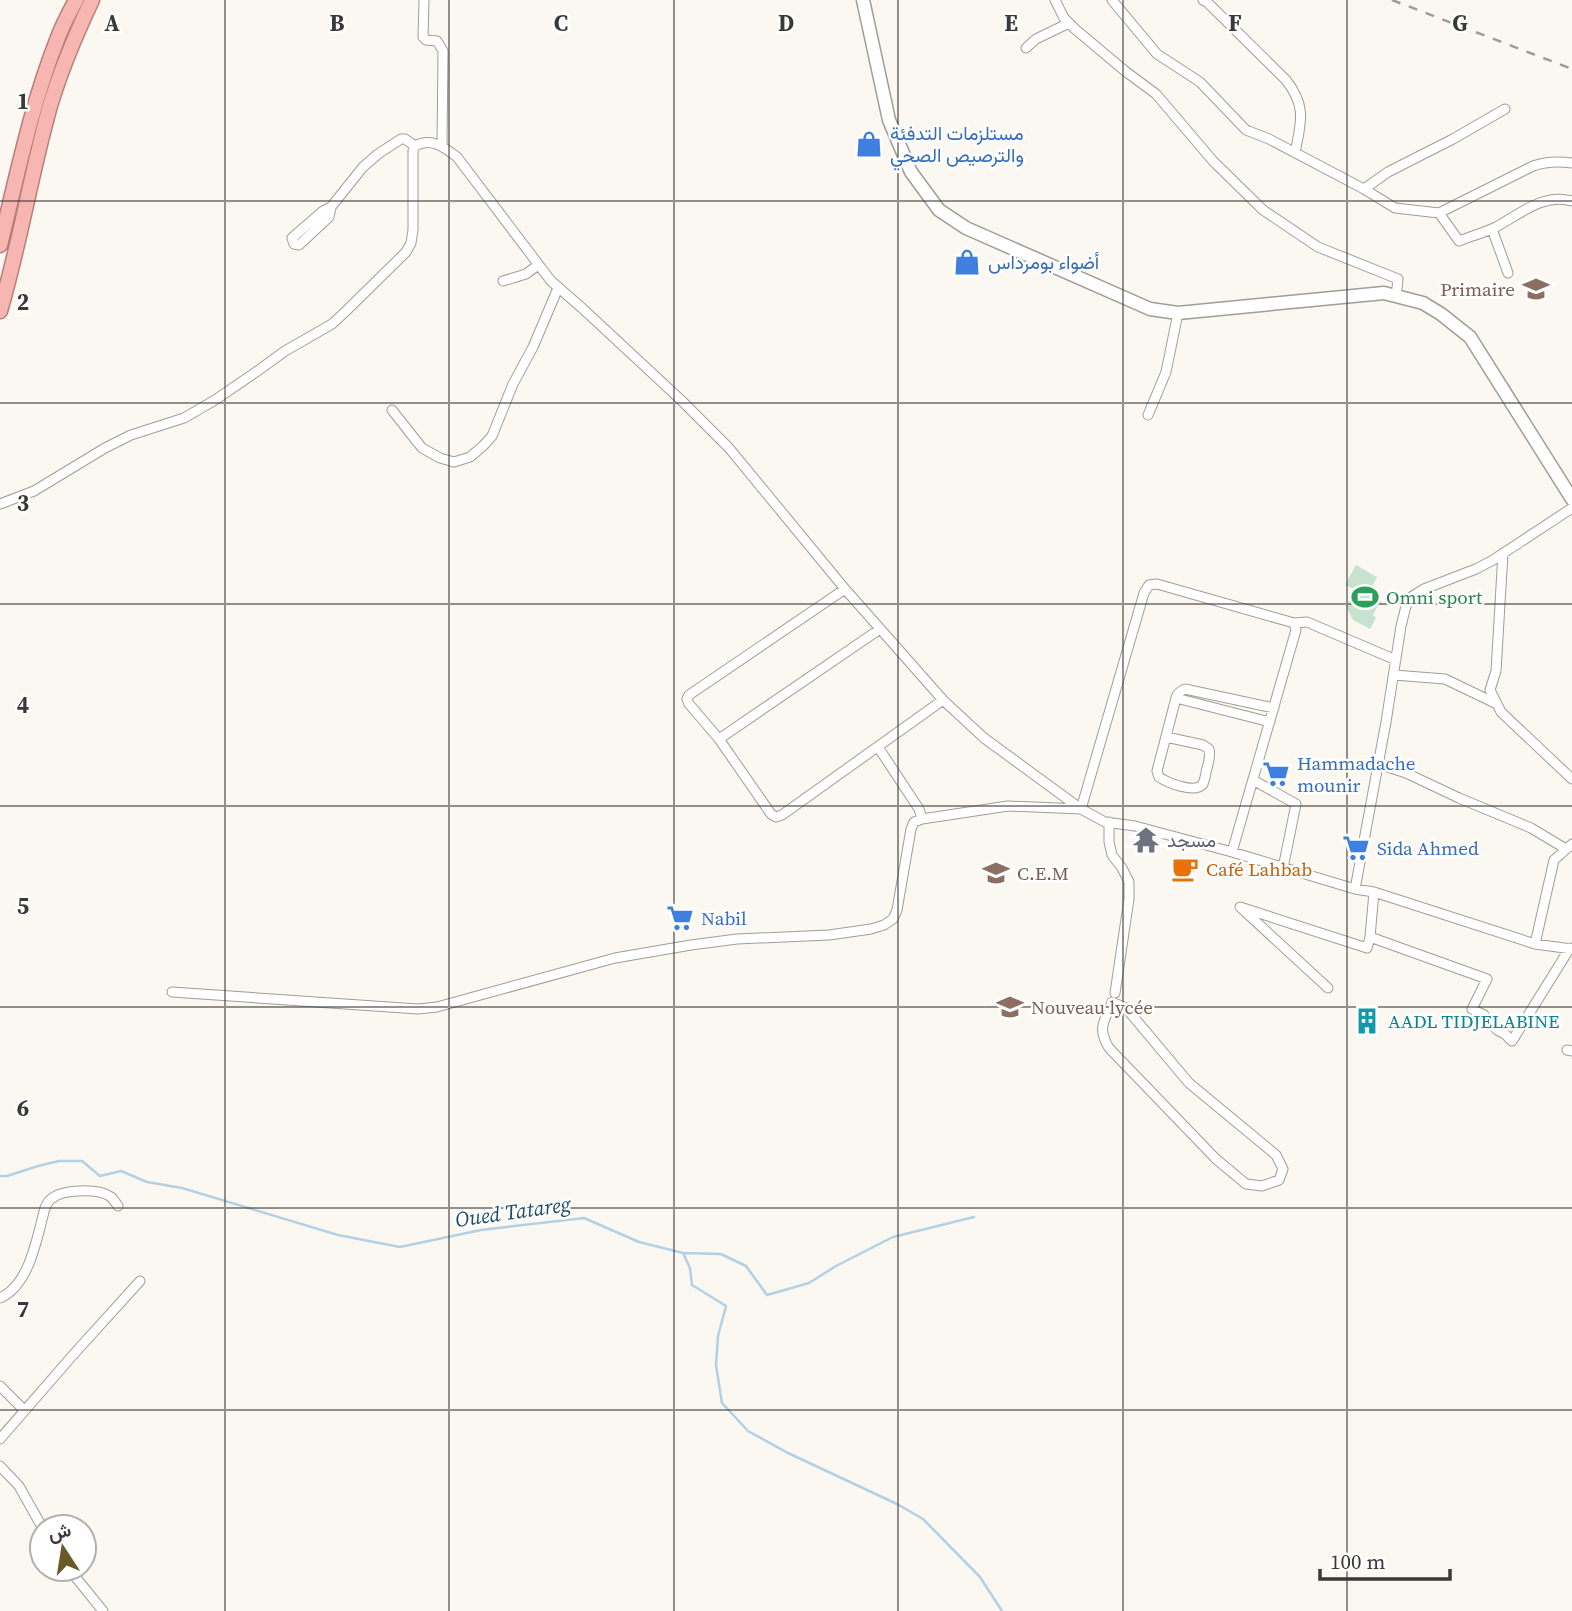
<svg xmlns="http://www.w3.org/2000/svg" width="1572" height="1611" font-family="'Source Serif 4',Vazirmatn,serif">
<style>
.green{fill:#c7e2cf}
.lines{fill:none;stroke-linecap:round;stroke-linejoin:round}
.stream{stroke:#b4d0e5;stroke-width:2.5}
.minor-casing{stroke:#a09d97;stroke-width:11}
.secondary-casing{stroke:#a09d97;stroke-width:15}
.trunk-casing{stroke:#b57e7b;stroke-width:17}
.minor{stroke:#fff;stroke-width:9}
.secondary{stroke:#fff;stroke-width:12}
.trunk{stroke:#f8b6b2;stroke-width:14}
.rail{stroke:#9e9c97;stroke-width:2.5;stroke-dasharray:9 9;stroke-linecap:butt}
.grid{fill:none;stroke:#3a3937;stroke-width:2;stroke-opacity:0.55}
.labels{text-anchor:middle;stroke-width:5;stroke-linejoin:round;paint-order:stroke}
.shop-label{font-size:19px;fill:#366cbe;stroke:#fff;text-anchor:start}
.education-label{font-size:19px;fill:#785e54;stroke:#fff;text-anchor:start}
.leisure-label{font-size:19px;fill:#27864d;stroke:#fff;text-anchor:start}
.worship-label{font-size:19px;fill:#5b616d;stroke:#fff;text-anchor:start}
.food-label{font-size:19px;fill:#c56008;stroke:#fff;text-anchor:start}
.culture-label{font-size:19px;fill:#0d838f;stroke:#fff;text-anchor:start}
.water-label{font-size:21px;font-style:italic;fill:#1d4b6a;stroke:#fff}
.grid-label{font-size:23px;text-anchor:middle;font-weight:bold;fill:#3a3937;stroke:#fff;stroke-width:5;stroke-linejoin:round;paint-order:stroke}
</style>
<rect width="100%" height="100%" fill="#fbf8f2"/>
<!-- green -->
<path class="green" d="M1356,565L1377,577L1373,585L1382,604L1379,603L1373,615L1376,618L1370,629L1353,620L1346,606L1355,590L1345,585Z"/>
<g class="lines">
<!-- stream -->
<path class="stream" d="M0,1176H7L38,1166L59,1161H82L100,1176L121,1171L147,1182L182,1188L338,1235L400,1247L481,1230L584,1218L639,1242L683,1253L690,1268L692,1285L726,1306L718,1336L716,1365L722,1403L748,1431L788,1453L897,1504L923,1519L980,1577L1002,1611
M683,1253L721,1254L746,1266L767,1295L809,1283L836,1266L893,1237L974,1217"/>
<!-- minor casing -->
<g class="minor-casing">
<path id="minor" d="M424,0L423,37L426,40L437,41L443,51L442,146
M1055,0L1064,18L1075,29L1125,71L1156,94L1213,161L1263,210L1318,247L1398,279L1396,297
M1112,0L1157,54L1200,82L1246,130L1269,139L1364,189L1395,208L1439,213L1459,241C1471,236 1484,233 1496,227C1520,214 1543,193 1572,201
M1203,0L1207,2L1286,80C1307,107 1301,122 1295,153
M1026,48L1036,39L1069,23
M1364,189L1388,172L1453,139L1505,109
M331,207L363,167L378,154L401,139H405L415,146
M331,207L329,217L299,245L294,244L292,238L323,211Z
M1439,213L1533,166C1547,161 1558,161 1572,163
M1492,229L1508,273
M503,281L526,274L538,265
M392,410L422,448L440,458L454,462L470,457L483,446L492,436L513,384L533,347L558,288
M1148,415L1166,372L1178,313
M0,504L34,491L105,448L131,435L184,418L215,400L256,372L285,351L332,324L345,312L406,252L411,243L413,230V151L415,146C431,137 444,147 457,157L551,281L582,308L681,400L729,448L845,589L943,700L984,738L1081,809L1144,593L1149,585L1157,584L1294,623L1296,630L1232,852
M1503,553L1496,671L1490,690L1501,712L1572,779
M845,589L689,695L687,699L689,704L719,739L771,814L776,817L782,815L943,700
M1294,623L1307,622L1396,660
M1394,675L1445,679L1497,704
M1176,698L1270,722
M1166,737L1203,745L1209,749C1211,757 1208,764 1206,772C1206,775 1204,781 1203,784C1195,794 1168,783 1159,777L1157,771L1176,698C1177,693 1180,691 1185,689L1274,708
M719,739L880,629
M878,747L919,809L922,819
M1378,764L1406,773L1459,798L1531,828L1566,849
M1253,780L1296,804L1283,868
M1109,822V842L1112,855L1122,868L1129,882V899L1115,993
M1355,889L1386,722L1401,626L1406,606L1411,597L1424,589L1476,569L1493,560L1572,508
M1370,937L1487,979L1472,1009L1484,1015L1497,1030L1505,1034L1512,1041L1570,948
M1535,944L1554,860L1572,844
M1328,988L1240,907L1367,948L1370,937L1374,892
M172,992L418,1009L437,1007L615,958L691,945L737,939L829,935L871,929L884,925L893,919L897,910L911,829L914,822L922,819L1008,806L1081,809L1105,822L1135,826L1232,852L1355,889L1374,892L1535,944L1572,949
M1112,1002L1126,1008L1189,1083L1276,1155L1283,1169L1279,1180L1262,1186L1246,1184L1216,1159L1109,1048C1097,1028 1104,1022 1112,1002Z
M1567,1050L1572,1051
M0,1298C30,1285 37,1237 45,1208C47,1204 48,1201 51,1199C62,1189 99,1188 111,1197C114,1200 116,1203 118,1206
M0,1386L24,1410
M0,1439L73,1355L140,1281
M0,1466L19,1486L42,1527
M69,1569L103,1611"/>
</g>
<!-- secondary casing -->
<g class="secondary-casing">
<path id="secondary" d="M863,0L889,120L911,172L939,210L966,228L1150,309L1178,313L1384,293L1423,303L1441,314L1470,337L1572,499"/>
</g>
<!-- trunk casing -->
<g class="trunk-casing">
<path id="trunk" d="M0,245C17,176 31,106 57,40C62,26 69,13 76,0
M0,311C20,243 31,173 50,106C61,69 76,34 92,0"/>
</g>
<!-- minor -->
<use href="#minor" class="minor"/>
<!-- secondary -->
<use href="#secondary" class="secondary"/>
<!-- trunk -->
<use href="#trunk" class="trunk"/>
<!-- rail -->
<path class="rail" d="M1392,0L1572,69"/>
</g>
<!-- grid -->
<path class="grid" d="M225,0V1611M449,0V1611M674,0V1611M898,0V1611M1123,0V1611M1347,0V1611M0,201H1572M0,403H1572M0,604H1572M0,806H1572M0,1007H1572M0,1208H1572M0,1410H1572"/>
<!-- icons -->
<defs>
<g id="shop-bare" transform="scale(2.1)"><path d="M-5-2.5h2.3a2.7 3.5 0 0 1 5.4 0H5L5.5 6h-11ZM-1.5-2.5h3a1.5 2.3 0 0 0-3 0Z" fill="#3f7fe0" stroke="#fff" stroke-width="2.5" paint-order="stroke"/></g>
<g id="school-bare" transform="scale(2.1)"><path d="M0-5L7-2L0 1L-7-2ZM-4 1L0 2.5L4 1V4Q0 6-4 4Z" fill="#8d6e63" stroke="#fff" stroke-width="2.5" paint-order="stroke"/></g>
<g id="stadium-bare" transform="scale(2.1)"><path d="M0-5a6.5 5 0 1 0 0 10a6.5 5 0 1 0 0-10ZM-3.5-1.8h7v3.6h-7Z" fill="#2e9e5b" stroke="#fff" stroke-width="2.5" paint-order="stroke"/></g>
<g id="supermarket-bare" transform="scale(2.1)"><path d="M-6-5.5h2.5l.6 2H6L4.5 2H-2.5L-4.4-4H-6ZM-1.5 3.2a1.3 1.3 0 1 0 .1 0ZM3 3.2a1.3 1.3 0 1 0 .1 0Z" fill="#3f7fe0" stroke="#fff" stroke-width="2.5" paint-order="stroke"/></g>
<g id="temple-bare" transform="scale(2.1)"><path d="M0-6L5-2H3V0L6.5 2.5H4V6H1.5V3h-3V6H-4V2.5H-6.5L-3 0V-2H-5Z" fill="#6b7280" stroke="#fff" stroke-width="2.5" paint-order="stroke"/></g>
<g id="cafe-bare" transform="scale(2.1)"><path d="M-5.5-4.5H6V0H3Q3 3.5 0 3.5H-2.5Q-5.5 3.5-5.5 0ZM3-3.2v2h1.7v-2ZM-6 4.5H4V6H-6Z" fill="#e8710a" stroke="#fff" stroke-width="2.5" paint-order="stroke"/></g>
<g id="building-bare" transform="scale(2.1)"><path d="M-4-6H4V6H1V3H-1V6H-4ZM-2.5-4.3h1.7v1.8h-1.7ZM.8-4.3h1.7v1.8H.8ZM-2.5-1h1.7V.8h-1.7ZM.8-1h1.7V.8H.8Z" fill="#0f9aa8" stroke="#fff" stroke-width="2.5" paint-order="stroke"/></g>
</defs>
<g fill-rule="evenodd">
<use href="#shop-bare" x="869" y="144"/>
<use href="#shop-bare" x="967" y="262"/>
<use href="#school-bare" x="1536" y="289"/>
<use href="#stadium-bare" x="1365" y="597"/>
<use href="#supermarket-bare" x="1276" y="774"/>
<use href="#temple-bare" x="1146" y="840"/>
<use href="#supermarket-bare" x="1356" y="848"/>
<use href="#cafe-bare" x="1185" y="869"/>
<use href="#school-bare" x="996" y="873"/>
<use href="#supermarket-bare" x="680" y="918"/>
<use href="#school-bare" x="1010" y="1007"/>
<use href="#building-bare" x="1367" y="1021"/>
</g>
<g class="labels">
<!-- shop labels -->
<g class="shop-label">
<text x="890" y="140">مستلزمات التدفئة<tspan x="890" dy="22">والترصيص الصحي</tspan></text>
<text x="988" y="269">أضواء بومرداس</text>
<text x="1297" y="770">Hammadache<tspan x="1297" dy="22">mounir</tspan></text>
<text x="1377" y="855">Sida Ahmed</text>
<text x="701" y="925">Nabil</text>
</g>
<!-- education labels -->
<g class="education-label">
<text x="1515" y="296" text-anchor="end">Primaire</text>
<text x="1017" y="880">C.E.M</text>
<text x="1031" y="1014">Nouveau lycée</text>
</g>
<!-- leisure labels -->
<g class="leisure-label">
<text x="1386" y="604">Omni sport</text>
</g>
<!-- worship labels -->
<g class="worship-label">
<text x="1167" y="847">مسجد</text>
</g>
<!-- food labels -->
<g class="food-label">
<text x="1206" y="876">Café Lahbab</text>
</g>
<!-- culture labels -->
<g class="culture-label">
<text x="1388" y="1028">AADL TIDJELABINE</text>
</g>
<!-- water labels -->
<g class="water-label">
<text transform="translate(513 1212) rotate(-8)" y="7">Oued Tatareg</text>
</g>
</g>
<g class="grid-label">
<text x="112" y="31">A</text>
<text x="337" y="31">B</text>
<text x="561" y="31">C</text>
<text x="786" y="31">D</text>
<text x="1011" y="31">E</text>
<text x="1235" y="31">F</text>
<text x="1460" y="31">G</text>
<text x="23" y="109">1</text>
<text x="23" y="310">2</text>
<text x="23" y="511">3</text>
<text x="23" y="713">4</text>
<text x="23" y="914">5</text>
<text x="23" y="1116">6</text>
<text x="23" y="1317">7</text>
</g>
<!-- north arrow -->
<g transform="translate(63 1548) rotate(348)"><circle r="33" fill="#ffffff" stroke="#b0b0af" stroke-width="2"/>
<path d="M0-5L12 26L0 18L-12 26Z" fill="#675a27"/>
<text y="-10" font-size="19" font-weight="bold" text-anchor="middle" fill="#3a3937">ش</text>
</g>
<!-- scale -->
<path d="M1320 1569v10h130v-10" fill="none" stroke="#3a3937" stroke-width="3.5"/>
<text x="1330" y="1569" font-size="21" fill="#3a3937" stroke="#ffffff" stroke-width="5" paint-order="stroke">100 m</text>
</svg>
